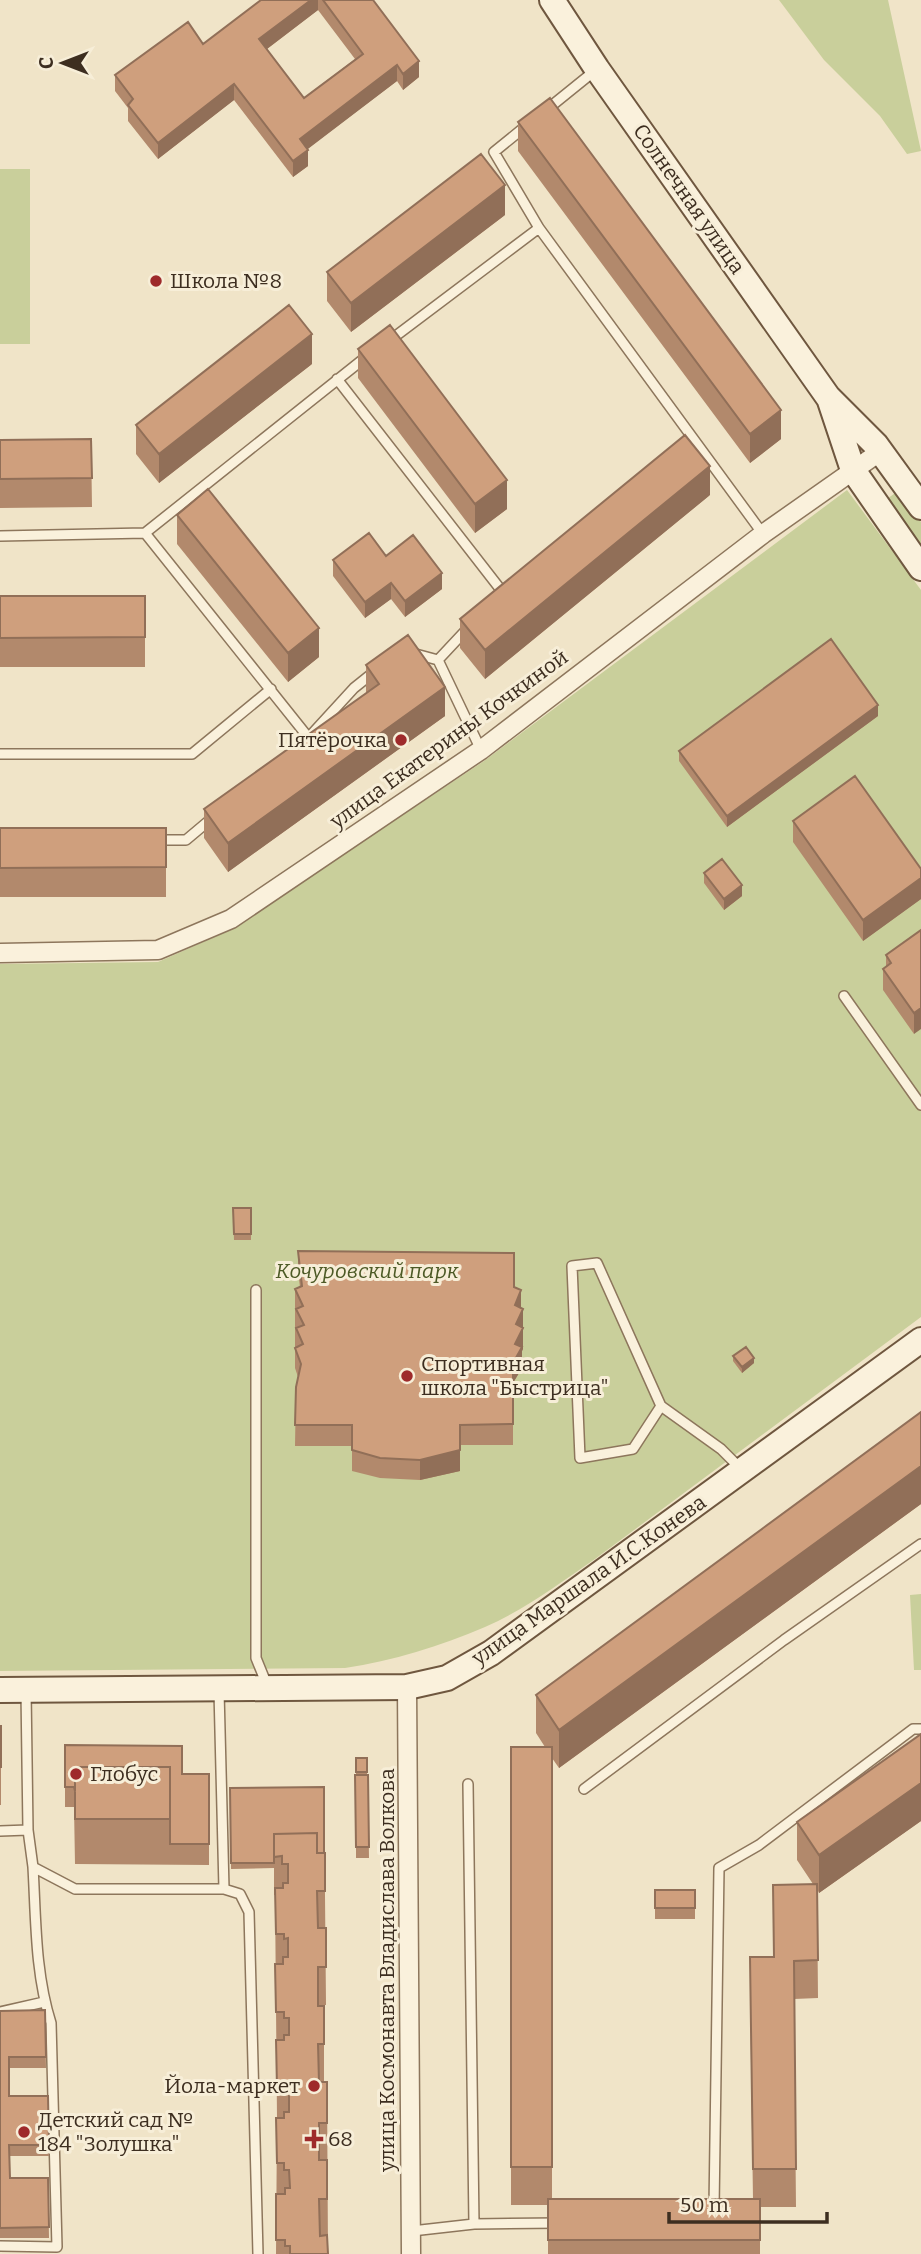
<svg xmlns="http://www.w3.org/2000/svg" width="921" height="2254" font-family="Bitter,serif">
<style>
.green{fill:#c9cf9b}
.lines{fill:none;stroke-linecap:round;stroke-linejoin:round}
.lane-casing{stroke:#8d765c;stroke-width:12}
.street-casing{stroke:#8d765c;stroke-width:21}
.secondary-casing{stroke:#6f573f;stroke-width:28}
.lane{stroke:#faf1dc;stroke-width:9}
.street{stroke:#faf1dc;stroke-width:18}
.secondary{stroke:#faf1dc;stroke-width:24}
.wall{fill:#b2896c;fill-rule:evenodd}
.shaded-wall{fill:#916f58}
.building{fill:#cf9f7d;stroke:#916f58;stroke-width:2}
.poi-dot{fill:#9e2a2b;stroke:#f7eed8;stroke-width:2.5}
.labels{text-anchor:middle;stroke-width:6;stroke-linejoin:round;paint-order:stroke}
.street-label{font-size:21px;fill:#3d2e20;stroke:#f7eed8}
.poi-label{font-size:21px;fill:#3d2e20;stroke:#f7eed8;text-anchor:start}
.park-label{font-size:21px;font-style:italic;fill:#4d5a26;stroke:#f7eed8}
</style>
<rect width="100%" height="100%" fill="#f0e4c8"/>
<!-- green -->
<path class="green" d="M779,0H888L921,151L907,154L880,116L824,60Z
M0,169H30V344H0Z
M847,490L921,590V1317L595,1559C560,1583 524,1610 485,1627C440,1646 393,1661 345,1668L0,1671V964L158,962L228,931L484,761Z
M898,491L921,522V552L884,501Z
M921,1594V1670H914L910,1595Z"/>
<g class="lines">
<!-- lane casing -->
<g class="lane-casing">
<path id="lane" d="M545,111L597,69
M526,126L494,152L539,228L763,534
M389,341L539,228
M337,379L501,590
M145,533L308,737
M0,536L145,533L366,357
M412,653L438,660L467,629
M438,660L481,750
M310,736L354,688L374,672
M0,754H192L271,689
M156,840H186L211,819
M844,996L921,1105
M256,1290V1658L267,1685
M661,1406L633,1449L580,1458L572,1266L597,1263L661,1406L721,1449L741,1469
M26,1691L28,1830L33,1867L75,1889H224L240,1894L249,1912L258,2254
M219,1691L224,1889
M468,1784L474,2224
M584,1789L784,1640L921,1544
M0,1831L28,1830
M0,2012L44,2002
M714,2208L719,1868L759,1845L913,1729H921
M412,2231L474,2224L560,2223
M0,2246L57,2247L51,2023C35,1973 36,1919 33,1867"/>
</g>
<!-- street casing -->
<g class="street-casing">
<path id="street" d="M0,953L158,950L231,919L481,750L763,534L881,451
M407,1687L411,2254"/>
</g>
<!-- secondary casing -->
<g class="secondary-casing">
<path id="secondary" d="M552,0L597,69L828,397L876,445L921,507
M829,398L853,470L921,568
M0,1690L407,1687L447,1678L491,1653L921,1340"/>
</g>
<!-- lane -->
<use href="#lane" class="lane"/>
<!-- street -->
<use href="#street" class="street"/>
<!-- secondary -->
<use href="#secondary" class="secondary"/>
</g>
<!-- wall -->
<path class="wall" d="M261,0H373L419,77L403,90L397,81L307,149L308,166L293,177L234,100L158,159L128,121V108L115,91V75L203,44ZM318,10L355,59L304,98L267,49Z
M518,122L781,439L750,463L518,151Z
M505,215L351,332L327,301V272Z
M358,349L507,509L475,533L358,378Z
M312,364L159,483L136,454V425Z
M91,439L92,507L0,508V440Z
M710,495L485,679L460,648V619Z
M177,515L319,657L288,682L177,544Z
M386,556L442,589L405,617L391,599L365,618L333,576V560Z
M0,596H145V667H0Z
M366,665L445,716L228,872L204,838V809L366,693Z
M878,716L727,827L679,761V751Z
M793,821L921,869V899L863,941L793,842Z
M0,828H166V897H0Z
M704,873L742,896L724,910L704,883Z
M921,930L914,1034L883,990V969L886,967V955Z
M233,1208H251V1240H234Z
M298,1251L514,1287L521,1308L523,1309V1349L522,1351V1368L513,1383V1445H460V1471L420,1480L380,1478L352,1471V1446H295L296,1387L298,1377L295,1368V1289L300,1287L298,1272Z
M733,1356L754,1363L742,1373L733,1361Z
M921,1412V1504L559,1768L552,1758V2199H753L750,1995L773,1957L813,1884L797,1860V1822L921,1734V1821L819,1893L817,1889L818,1998L794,1999L796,2207H760V2254H548V2205H511V1747H545L536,1733V1695Z
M0,1726L1,1767V1805H0Z
M65,1745L182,1774H209V1865L75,1864L74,1807H65Z
M356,1758H367V1775H368L369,1858H356Z
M324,1787L326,2005H318V2006H324V2082H327L328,2254H276L277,2118L275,1895H274V1868L231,1869L230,1788Z
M655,1890H695V1919H655Z
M45,2010L46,2068H9V2096H48L49,2156H10V2178H48L49,2238H0V2011Z"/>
<!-- shaded-wall -->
<path class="shaded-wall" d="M311,0H318V10L259,55V39Z
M419,61V77L403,90V74Z
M397,65V81L300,155V139Z
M234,84V100L158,159V143Z
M308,150V166L293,177V161Z
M505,185V215L351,332V303Z
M312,334V364L159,483V454Z
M781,410V439L750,463V434Z
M710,466V495L485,679V650Z
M507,480V509L475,533V504Z
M442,573V589L405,617V601Z
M391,583V599L365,618V602Z
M319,628V657L288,682V653Z
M445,687V716L228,872V843Z
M878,705V716L727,827V816Z
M921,878V899L863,941V920Z
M742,885V896L724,910V899Z
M921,1008V1029L914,1034V1013Z
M521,1290V1311L523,1309V1349L522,1351V1368L513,1383V1445V1363L515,1305Z
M754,1358V1363L742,1373V1367Z
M460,1450V1471L420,1480V1460Z
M921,1465V1504L559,1768V1730Z
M921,1783V1821L819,1893V1855Z"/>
<!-- building -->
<path class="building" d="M261,0H311L259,39L304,98L363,54L323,0H373L419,61L403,74L397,65L300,139L308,150L293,161L234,84L158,143L128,105L133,99L115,75L188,22L203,44Z
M550,98L781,410L750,434L518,122Z
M481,154L505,185L351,303L327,272Z
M289,305L312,334L159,454L136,425Z
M390,325L507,480L475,504L358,349Z
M685,435L710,466L485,650L460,619Z
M91,439L92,478L0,479V440Z
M208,489L319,628L288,653L177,515Z
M369,533L386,556L413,535L442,573L405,601L391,583L365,602L333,560Z
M0,596H145V637L0,638Z
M408,635L445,687L228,843L204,809L379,684L366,665Z
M831,639L878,705L727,816L679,751Z
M855,776L921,869V878L863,920L793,821Z
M0,828H166V867L0,868Z
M722,859L742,885L724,899L704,873Z
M921,930V1008L914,1013L883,969L891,963L886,955Z
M233,1208H251V1234H234Z
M298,1251L514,1253V1287L521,1290L515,1305L523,1309L516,1324L523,1328L515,1344L522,1347L513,1363V1424L460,1425V1450L420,1460L380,1458L352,1450V1425H295L296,1387L301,1364L295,1348L303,1344L296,1328L304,1325L296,1309L303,1306L295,1289L302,1286Z
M746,1347L754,1358L742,1367L733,1356Z
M921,1412V1466L559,1730L536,1695Z
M0,1726H1V1767H0Z
M921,1734V1783L819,1855L797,1822Z
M65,1745L182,1746V1774H209V1844H170V1767H75V1791L74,1787H65Z
M511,1747H552V2167H511Z
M356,1758H367V1772H356Z
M75,1767H170V1819H75Z
M355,1775H368L369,1847H356Z
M324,1787V1853H317V1833L274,1834V1863H231L230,1788Z
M317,1833V1853H325V1891H317L318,1928H326V1967H318V2006H324V2044H318L319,2082H327V2123H319V2160H327V2199H319L320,2236L327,2235L328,2254H290V2246H285V2240H276V2194H285V2188H290L289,2170H284V2163H277L276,2118H284V2112H289V2093H285V2088H277L276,2040H284V2035H289V2018H284V2012H276L275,1964H283V1957H288V1938L284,1939V1934H276L275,1888H283V1883H288V1864H282V1856L274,1857V1834Z
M817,1884L818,1960L794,1961L796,2169H753L750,1957H774L773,1885Z
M655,1890H695V1908H655Z
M45,2010L46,2057H9V2096H48L49,2145H9L10,2178H48L49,2227L0,2228V2011Z
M548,2199H760V2240H548Z"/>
<!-- markers -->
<g class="poi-dot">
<circle cx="156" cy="281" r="7"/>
<circle cx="401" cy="740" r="7"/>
<circle cx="407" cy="1376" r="7"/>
<circle cx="76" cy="1774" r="7"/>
<circle cx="314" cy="2086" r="7"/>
<circle cx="24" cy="2132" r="7"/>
<path d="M310.5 2128.5h7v7h7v7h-7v7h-7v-7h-7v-7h7z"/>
</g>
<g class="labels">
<!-- street labels -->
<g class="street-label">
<text transform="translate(689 199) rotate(55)" y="7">Солнечная улица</text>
<text transform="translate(449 739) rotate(-36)" y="7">улица Екатерины Кочкиной</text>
<text transform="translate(589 1580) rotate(-35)" y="7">улица Маршала И.С.Конева</text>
<text transform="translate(387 1970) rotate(-90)" y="7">улица Космонавта Владислава Волкова</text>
</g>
<!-- poi labels -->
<g class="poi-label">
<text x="170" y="288">Школа №8</text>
<text x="387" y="747" text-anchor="end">Пятёрочка</text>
<text x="421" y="1371">Спортивная<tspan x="421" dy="24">школа "Быстрица"</tspan></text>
<text x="90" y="1781">Глобус</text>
<text x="300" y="2093" text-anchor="end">Йола-маркет</text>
<text x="38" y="2127">Детский сад №<tspan x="38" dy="24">184 "Золушка"</tspan></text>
<text x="328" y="2146">68</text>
</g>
<!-- park labels -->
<g class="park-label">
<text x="367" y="1278">Кочуровский парк</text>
</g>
</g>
<!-- north arrow -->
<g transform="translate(63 63) rotate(270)" stroke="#f7eed8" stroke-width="5" paint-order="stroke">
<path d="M0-5L12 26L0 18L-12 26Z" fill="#3d2e20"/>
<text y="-10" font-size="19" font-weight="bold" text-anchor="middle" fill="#3d2e20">С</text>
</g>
<!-- scale -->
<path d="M669 2212v10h158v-10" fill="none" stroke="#3d2e20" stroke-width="3.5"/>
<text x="680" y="2212" font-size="21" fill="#3d2e20" stroke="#f7eed8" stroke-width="5" paint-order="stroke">50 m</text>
</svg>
